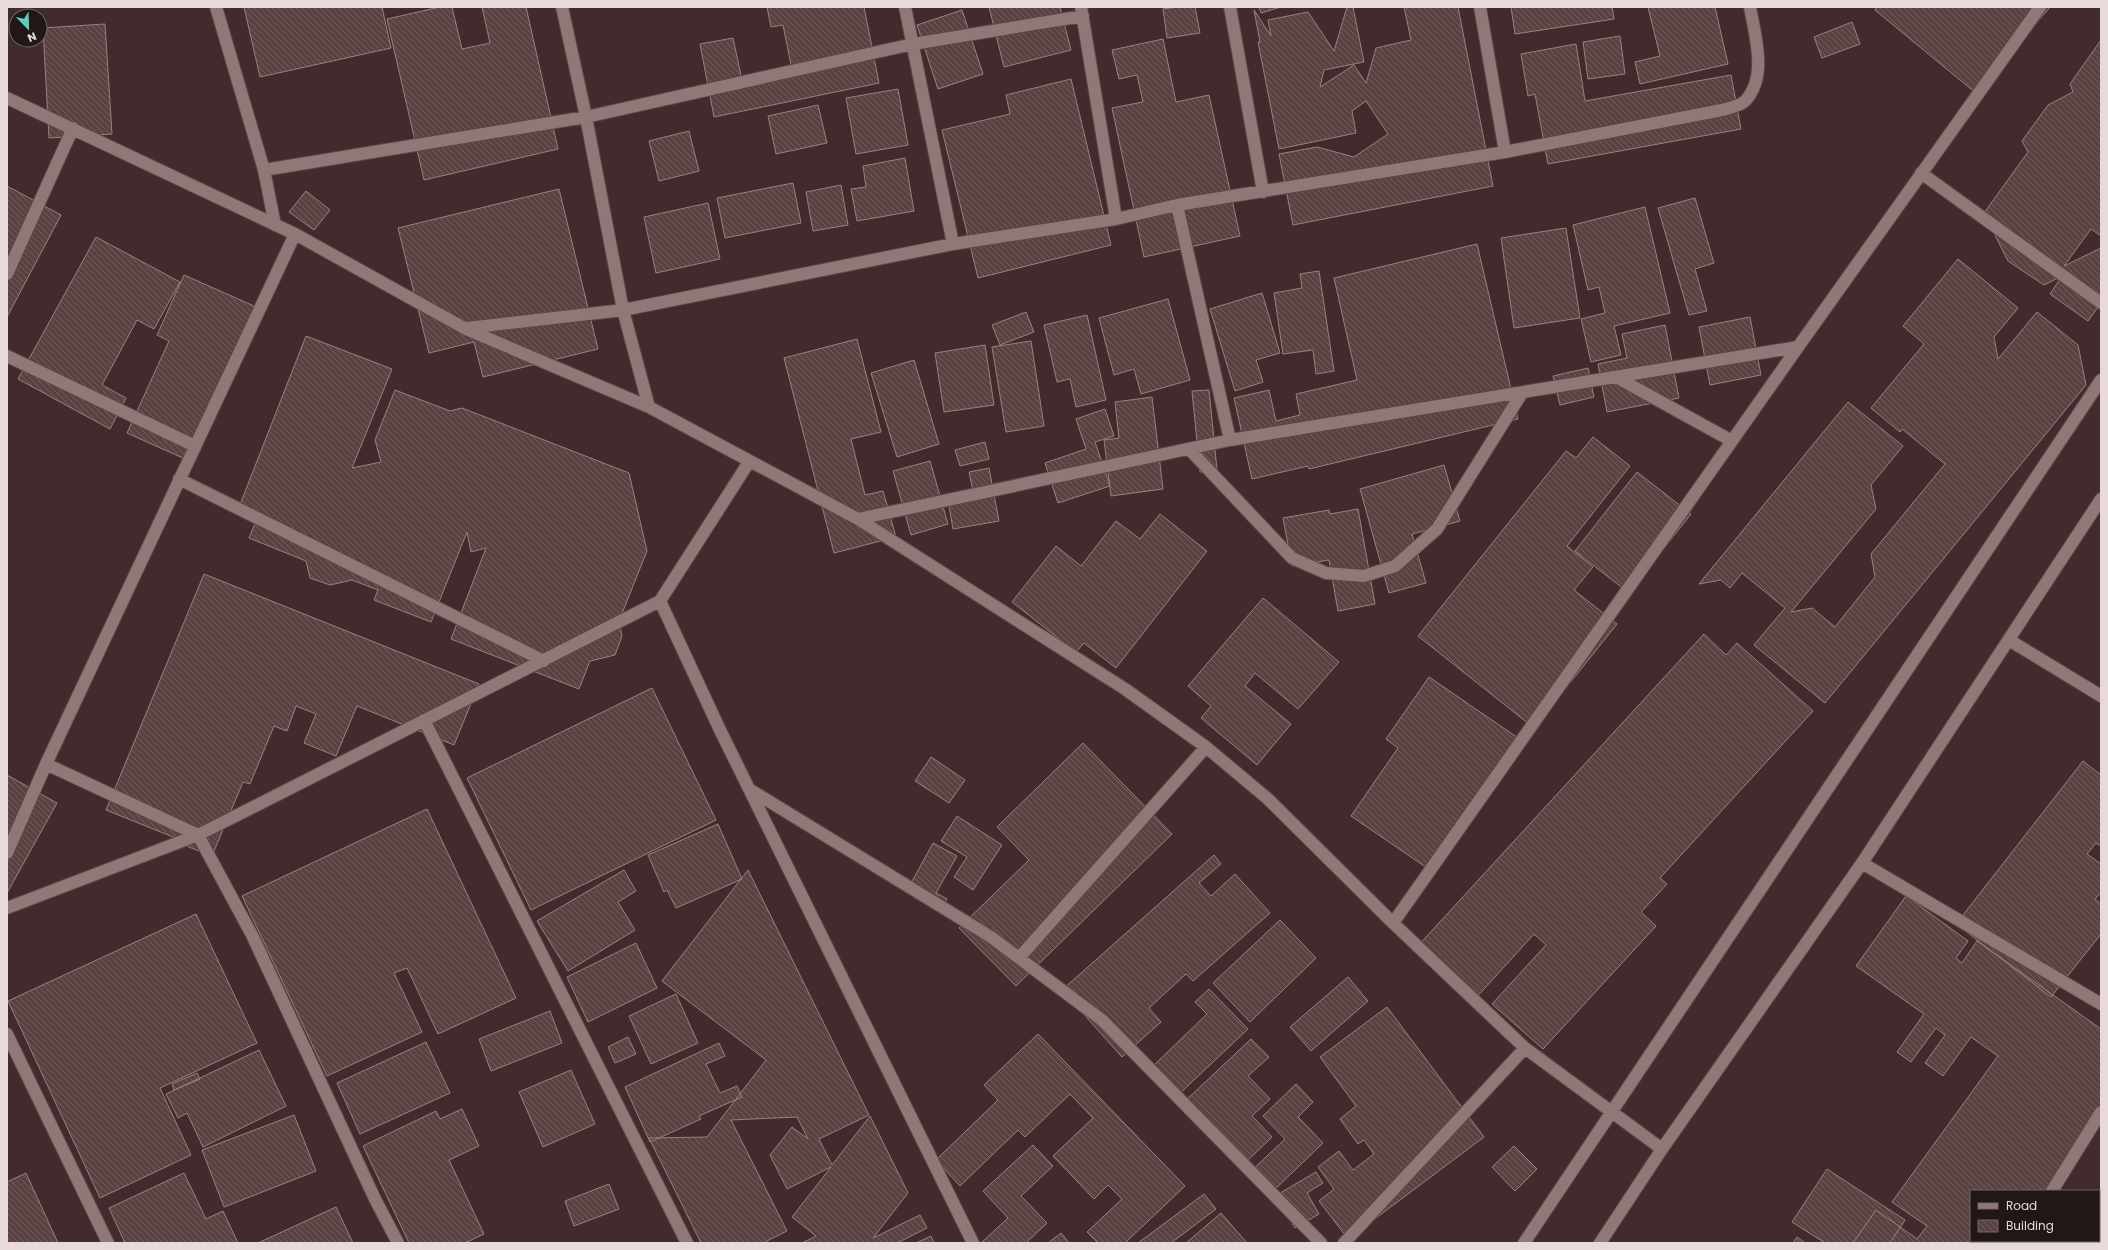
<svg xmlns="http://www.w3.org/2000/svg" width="2108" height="1250" font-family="Poppins,sans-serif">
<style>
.building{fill:url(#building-back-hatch);stroke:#9b8081}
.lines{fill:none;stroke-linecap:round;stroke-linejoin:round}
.minor-casing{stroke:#5a4748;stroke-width:14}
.minor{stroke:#927778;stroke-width:12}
</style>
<defs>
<pattern id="building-back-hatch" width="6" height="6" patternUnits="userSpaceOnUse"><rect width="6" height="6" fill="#5a4243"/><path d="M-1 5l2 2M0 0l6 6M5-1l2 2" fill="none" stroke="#725d5e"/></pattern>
</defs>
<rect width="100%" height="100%" fill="#422b2c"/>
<!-- building -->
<path class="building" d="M244,7H382L391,48L260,77Z
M440,7H452L462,49L490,43L482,7H526L558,149L424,180L387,19Z
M767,7H864L879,83L714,117L700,44L733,38L742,80L792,70L783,25L771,27Z
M989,7H1060L1071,50L1004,67Z
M1177,7H1195L1200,33L1167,38L1163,9Z
M1259,7H1281L1261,13Z
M1347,7H1353L1364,62L1324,70L1320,87L1354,65L1366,83L1376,48L1411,40L1404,7H1458L1493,186L1293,225L1279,154L1317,147L1354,157L1388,134L1366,101L1352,111L1356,133L1279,149L1258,42H1260L1254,10L1271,36L1268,20L1308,12L1334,51Z
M1511,7H1612L1614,19L1515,34Z
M1648,7H1715L1728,64L1640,84L1635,62L1660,56Z
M1877,7H2050L1977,94L1875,10Z
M962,10L983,74L938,89L917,25Z
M1852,22L1860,44L1822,58L1814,37Z
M105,24L112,134L49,138L43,28Z
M1620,36L1625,74L1588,79L1583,42Z
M1163,39L1176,102L1209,95L1240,236L1144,257L1112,108L1143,102L1137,75L1119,79L1112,50Z
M2101,40V236L2091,229L2064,266L2101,248V303L2088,321L2050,294L2062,276L2044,285L2008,261L1984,213L2028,152L2022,141L2048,105L2073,92L2070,84Z
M1576,44L1585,101L1731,75L1741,129L1548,164L1535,94L1528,96L1521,54Z
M1071,79L1111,245L978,278L942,130L1010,114L1006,95Z
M898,89L908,145L856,154L846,98Z
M818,105L827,143L776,154L768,116Z
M689,131L699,171L659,181L649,141Z
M905,158L914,211L857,221L851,189L866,187L863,166Z
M793,183L801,223L725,238L717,198Z
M841,185L848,225L813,231L806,192Z
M7,186L61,215L7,317Z
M559,189L598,349L483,377L474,342L429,353L398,228Z
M306,191L330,210L314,230L289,212Z
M1695,198L1714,263L1695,269L1707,311L1689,315L1658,208Z
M708,203L720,259L656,273L644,217Z
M1645,207L1670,313L1614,326L1621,355L1591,362L1581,319L1605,313L1599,287L1588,290L1573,225Z
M1566,228L1580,318L1514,328L1501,238Z
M96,237L180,282L154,329L137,320L102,385L126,398L110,429L18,379Z
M1477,244L1518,419L1309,469L1308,466L1252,479L1234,398L1269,390L1276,421L1300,415L1296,394L1357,380L1334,278Z
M1958,259L2018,308L1994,337L1998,359L2037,312L2078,345L2086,385L1825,703L1754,645L1785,608L1742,573L1730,588L1721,580L1699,584L1848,402L1903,446L1871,485L1876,509L1791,612L1812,608L1835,627L1875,577L1871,554L1945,464L1902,429L1900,432L1871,408L1924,344L1903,326Z
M1319,271L1334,371L1316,374L1313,350L1283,354L1274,293L1302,288L1300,274Z
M184,275L263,310L194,463L127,433L169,341L157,335Z
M1262,293L1280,353L1256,360L1263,382L1235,391L1210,309Z
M1168,299L1190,380L1141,394L1134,369L1114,375L1099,318Z
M1026,312L1034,332L1000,345L992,325Z
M1087,315L1106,400L1076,407L1070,379L1057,382L1044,325Z
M1750,317L1761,375L1710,385L1699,327Z
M1665,325L1679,398L1607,412L1598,364L1627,358L1622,334Z
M306,336L392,369L352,468L381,462L375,440L395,390L450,411L462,408L629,473L647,551L619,621L622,636L615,655L590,661L579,689L451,639L486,548L471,552L467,532L431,622L374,600L378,590L352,580L330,585L310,578L306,561L249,538L258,516L239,507Z
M857,339L881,432L851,439L865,495L883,491L896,537L834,553L784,358Z
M1031,341L1044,426L1006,432L992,347Z
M985,345L994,405L944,412L935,353Z
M914,360L939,444L897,457L871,373Z
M1588,368L1594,397L1560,405L1553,376Z
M1209,390L1217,470L1200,472L1192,391Z
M1152,397L1163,489L1111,496L1104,440L1119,438L1115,402Z
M1105,409L1114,436L1095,442L1110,486L1058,503L1045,463L1086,449L1076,419Z
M1593,437L1630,466L1567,546L1593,567L1574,590L1617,624L1534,728L1418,636L1566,451L1576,458Z
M985,442L989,459L960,466L955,450Z
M930,461L948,524L911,535L893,471Z
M1444,465L1460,521L1412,534L1426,583L1389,593L1360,489Z
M989,468L999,521L953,529L948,500L974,495L969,472Z
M1637,472L1691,514L1629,593L1575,551Z
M1358,509L1375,604L1338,611L1329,560L1292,566L1283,518L1329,510L1330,514Z
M1160,514L1207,551L1116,668L1084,643L1076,652L1012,602L1056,546L1081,566L1116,521L1140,539Z
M204,574L479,684L454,745L357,706L336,756L304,743L316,714L296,706L287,731L274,726L250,784L243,782L212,856L176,842L178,839L106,810Z
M1263,598L1339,662L1298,709L1255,673L1245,686L1291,724L1257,765L1201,718L1211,706L1188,686Z
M1704,634L1726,655L1737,643L1813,711L1660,878L1667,884L1641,912L1656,926L1543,1049L1492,1004L1546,945L1534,934L1474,1000L1416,948Z
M1429,677L1521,740L1430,870L1351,816L1398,748L1386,739Z
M652,688L716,820L531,910L467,778Z
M1083,743L1172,834L1016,986L959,928L1029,860L997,827Z
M931,757L965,780L949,803L915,781Z
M2083,761L2101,775V846L2096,843L2087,854L2101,864V892L2095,899L2101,904V934L2051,997L1956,924Z
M7,775L57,803L7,893Z
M427,809L516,998L438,1034L407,968L394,973L422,1032L327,1076L242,896Z
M957,816L1002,845L973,890L954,877L967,857L941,841Z
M718,824L742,879L676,908L667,890L664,892L648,855Z
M933,843L957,856L936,893L947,899L944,904L910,885Z
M1214,855L1221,864L1199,883L1211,896L1235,874L1270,913L1193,981L1186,974L1149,1008L1161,1022L1122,1057L1062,990Z
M624,870L636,891L618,902L635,930L568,971L537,921Z
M748,870L869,1115L819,1139L832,1165L870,1116L908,1193L873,1238L920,1215L927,1228L897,1243H802L816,1236L792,1217L831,1167L787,1189L770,1155L792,1127L808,1139L797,1117L731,1120L787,1231L763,1243H701L649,1138L707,1137L766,1060L662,981Z
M1906,896L1968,941L1956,958L1962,963L1977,941L2101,1029V1121L2051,1191H1971V1241H2015L2014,1243H1853L1876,1210L1917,1239L1927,1226L1892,1202L1998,1056L1971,1037L1943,1076L1925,1063L1945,1035L1936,1028L1911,1062L1897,1052L1924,1014L1856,966Z
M196,914L257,1043L160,1088L191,1155L100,1198L8,1001Z
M1280,920L1316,958L1250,1022L1213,983Z
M636,943L657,988L588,1022L567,977Z
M1348,977L1368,1001L1311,1051L1290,1027Z
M1209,989L1248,1029L1176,1097L1150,1069L1207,1014L1195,1002Z
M676,994L698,1043L651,1064L629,1016Z
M1387,1007L1484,1137L1348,1239L1319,1201L1334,1189L1318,1167L1339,1151L1353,1170L1374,1154L1364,1140L1358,1144L1340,1119L1356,1106L1320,1057Z
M550,1011L562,1043L491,1071L479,1039Z
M1038,1034L1185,1186L1125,1243H1098L1087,1232L1122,1199L1108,1185L1094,1199L1053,1156L1093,1118L1070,1094L1025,1137L1018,1130L960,1186L936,1160L998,1100L984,1085Z
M628,1037L636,1054L615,1063L608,1047Z
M1251,1039L1269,1057L1248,1076L1270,1099L1252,1116L1272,1137L1243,1165L1183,1103Z
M426,1042L450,1093L360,1134L337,1083Z
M719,1043L725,1056L706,1064L720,1093L737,1086L742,1097L699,1116L701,1119L650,1142L625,1087Z
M259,1050L286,1106L203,1147L187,1113L178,1118L166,1094Z
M571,1070L595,1124L543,1147L519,1092Z
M197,1073L200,1079L174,1090L172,1084Z
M1296,1084L1313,1102L1298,1117L1323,1143L1268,1196L1247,1175L1285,1139L1263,1116Z
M462,1109L479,1146L449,1160L484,1234L465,1243H409L363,1146L436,1111L440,1119Z
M294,1115L316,1171L224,1207L202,1150Z
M1033,1145L1053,1166L1021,1196L1047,1223L1026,1243H981L1008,1218L983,1191Z
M1514,1146L1537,1169L1515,1191L1492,1167Z
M1827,1169L1905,1220L1890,1243H1825L1792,1222Z
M1316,1172L1323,1183L1307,1193L1319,1214L1295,1228L1275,1196Z
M26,1173L58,1243H7V1182Z
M184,1173L206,1219L223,1211L238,1243H125L109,1208Z
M609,1184L619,1209L574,1226L565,1201Z
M1204,1194L1216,1209L1171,1243H1138Z
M336,1207L353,1243H258Z
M1221,1213L1247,1243H1186Z
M2101,1226V1243H2090L2092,1241H2099V1229Z
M1061,1233L1069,1243H1048Z
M931,1236L934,1243H916Z
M1797,1237L1805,1243H1793Z"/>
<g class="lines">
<!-- minor casing -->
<g class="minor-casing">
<path id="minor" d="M216,7L264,170L275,225
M562,7L586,117L623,310L649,407
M905,7L953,244
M1081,7L1116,219
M1230,7L1263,192
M1480,7L1505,152
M7,98L295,234L466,329L649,407L858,519L1125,689L1206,747L1268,799L1393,923L1525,1048L1662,1149
M264,170L586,117L913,44L1083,16
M1921,173L2101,303
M1177,205L1230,440
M7,274L73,128
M467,328L623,310L953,244L1116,219L1177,205L1505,152L1722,110C1729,108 1740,106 1745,101C1768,77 1755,36 1750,7
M7,356L195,446
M1616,377L1732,441
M1189,449L1292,558L1326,573L1364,576L1395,566L1437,529L1522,393
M179,479L544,661
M858,519L1230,440L1798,347
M660,601L720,730L973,1243
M2009,640L2101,696
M424,720L687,1243
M46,764L198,835L252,935L375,1199L398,1243
M749,789L991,937L1102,1020L1321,1243
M7,853L46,764L295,234
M1862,863L2101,1004
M7,908L198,835L660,601L749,462
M1393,923L1798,347L2040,7
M1019,958L1206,747
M7,1034L108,1243
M2052,1191L2101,1112
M1344,1243L1525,1048
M1524,1243L2101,380
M1600,1243L1662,1149L1862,863L2101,499
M2021,1243L2022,1241"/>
</g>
<!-- minor -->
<use href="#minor" class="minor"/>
</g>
<!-- border -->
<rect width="2108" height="1250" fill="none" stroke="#e9dada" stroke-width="16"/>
<!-- legend -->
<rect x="1970" y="1190" width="130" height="52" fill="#211717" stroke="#716565"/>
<rect x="1978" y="1203" width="20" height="6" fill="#927778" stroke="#716565"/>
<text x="2006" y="1210" font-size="12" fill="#e9dada">Road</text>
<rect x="1978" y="1220" width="20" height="12" fill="url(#building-back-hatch)" stroke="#716565"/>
<text x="2006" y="1230" font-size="12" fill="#e9dada">Building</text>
<!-- north arrow -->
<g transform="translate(28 28) rotate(157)"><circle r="19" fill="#211717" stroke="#716565"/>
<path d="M0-3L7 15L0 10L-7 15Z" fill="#5dceb9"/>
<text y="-6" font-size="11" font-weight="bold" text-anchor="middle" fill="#e9dada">N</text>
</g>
</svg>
